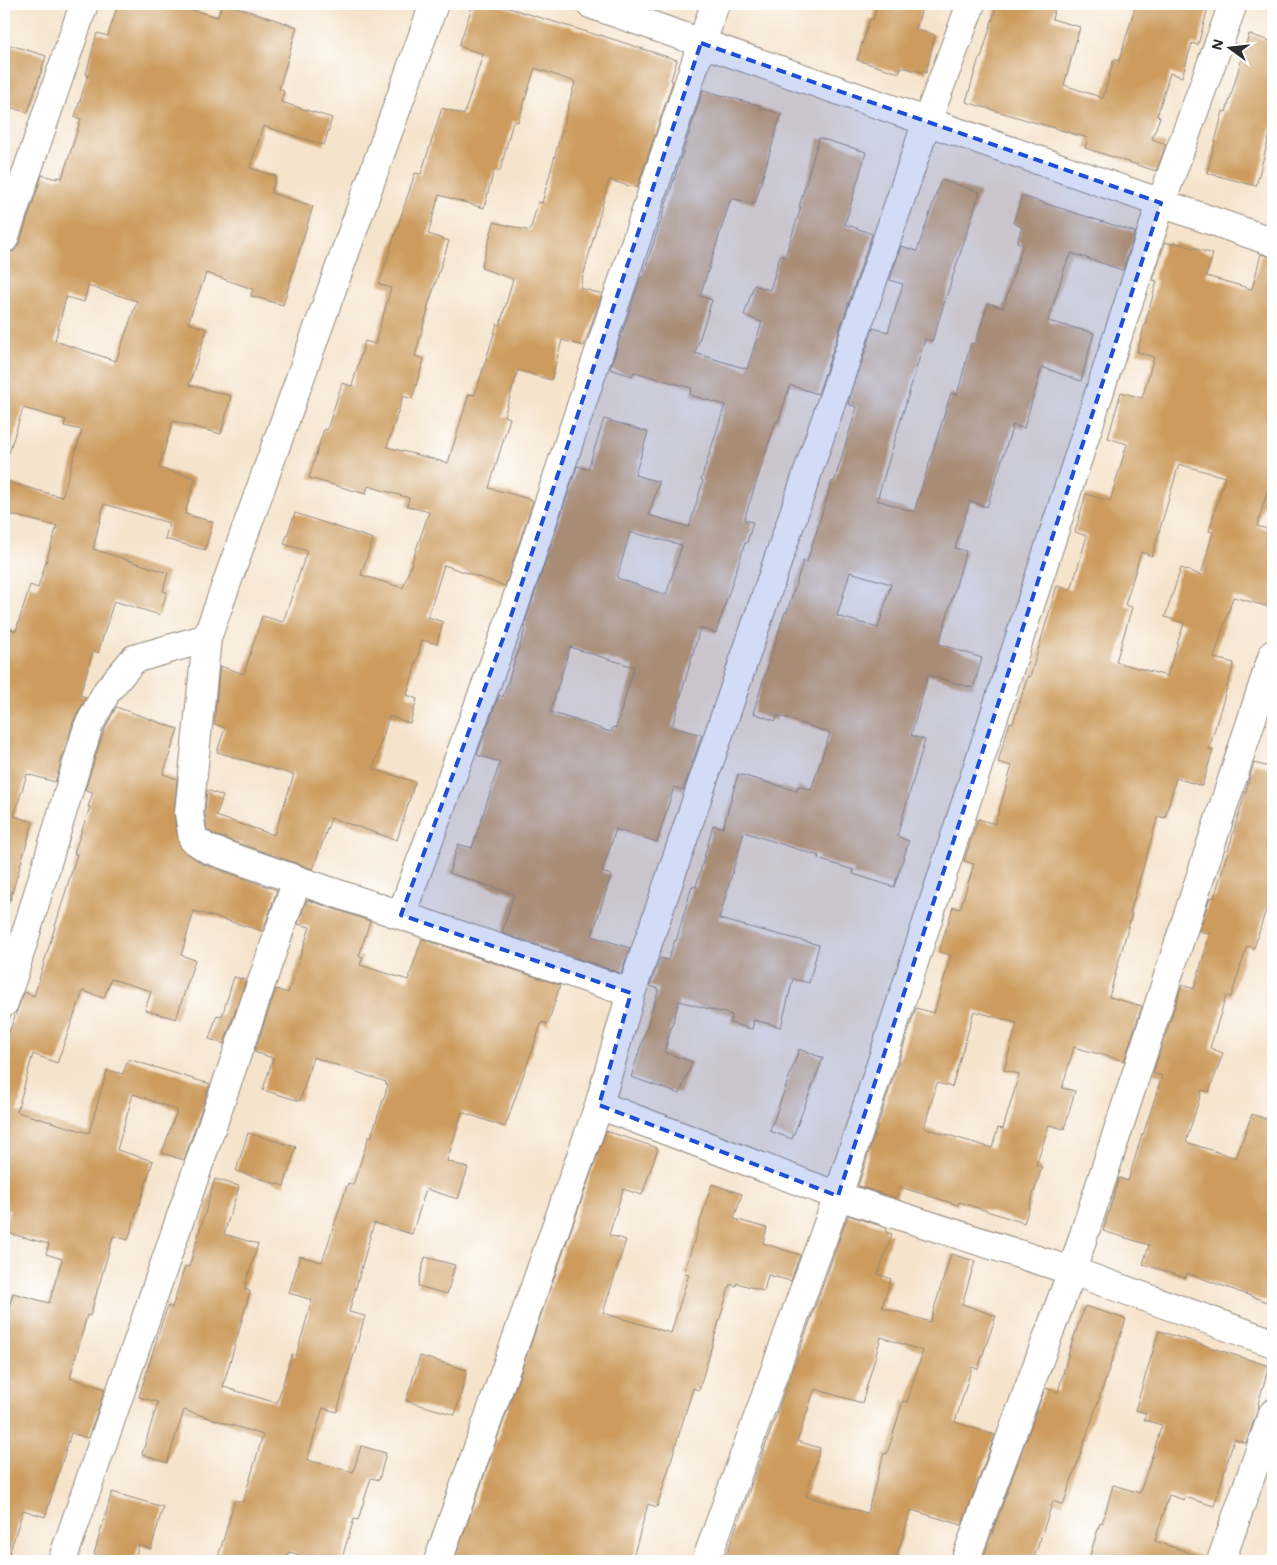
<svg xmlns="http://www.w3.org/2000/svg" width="1277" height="1565" font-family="Mali,sans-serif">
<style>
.building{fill:#cc9b5d;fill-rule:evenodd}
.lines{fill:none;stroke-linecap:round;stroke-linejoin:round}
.minor-casing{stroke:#90877b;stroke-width:30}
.minor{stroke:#fff;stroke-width:28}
.marked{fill:#1d4ed8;fill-opacity:0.2;stroke:#1d4ed8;stroke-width:4;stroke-dasharray:10 6;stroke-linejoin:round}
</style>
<rect width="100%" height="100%" fill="#fff"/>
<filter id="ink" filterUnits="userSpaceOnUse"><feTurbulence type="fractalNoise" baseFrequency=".02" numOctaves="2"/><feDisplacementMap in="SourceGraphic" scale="10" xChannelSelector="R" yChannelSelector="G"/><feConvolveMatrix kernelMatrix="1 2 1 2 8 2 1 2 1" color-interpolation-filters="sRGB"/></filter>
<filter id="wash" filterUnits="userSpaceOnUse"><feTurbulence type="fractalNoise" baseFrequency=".0096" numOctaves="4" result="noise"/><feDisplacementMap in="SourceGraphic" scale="20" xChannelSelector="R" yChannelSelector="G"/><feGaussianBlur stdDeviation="1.12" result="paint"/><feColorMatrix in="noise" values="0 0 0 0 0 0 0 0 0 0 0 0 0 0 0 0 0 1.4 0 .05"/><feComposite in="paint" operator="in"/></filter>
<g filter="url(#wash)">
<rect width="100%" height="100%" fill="#f5e3cb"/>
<g id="blocks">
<!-- building -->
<path class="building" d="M118,4H170L218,17L222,4H227L297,27L279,89L284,91L281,102L332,118L324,145L263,126L250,168L276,176L271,193L313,206L283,305L251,296L253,289L206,273L188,323L207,329L189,385L231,396L221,434L173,421L159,468L195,478L185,514L213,522L205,550L165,539L169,523L104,504L93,549L168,573L163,591L167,592L160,615L114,601L98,653L93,651L80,695L86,697L73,722L55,782L27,774L14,816L33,822L10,900L4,899V627L16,631L30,585L38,588L57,526L4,513V481L62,497L82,430L64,426L66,420L23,408L9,453L4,452V254L14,251L19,244L42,175L57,179V177L62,178L81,119L75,117L88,75L86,74L97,33L108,36ZM88,286L137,301L116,361L55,341L66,297L84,302Z
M473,4H496L600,36V35L677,60L671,80L673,81L637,188L609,180L580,288L602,294L584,346L562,340L551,380L518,370L504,416L510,418L489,488L533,500L505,586L444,565L428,617L443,622L437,644L422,640L407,695L417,699L410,723L389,716L373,769L415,782L397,840L331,818L313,869L215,835L207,830L205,813L207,790L223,796L216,816L274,835L294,775L217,752L225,728L214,724L220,666L244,674L262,616L283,622L307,551L284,544L295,513L373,539L361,575L403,588L429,512L407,506L409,498L368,486L366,494L309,478L324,429L327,430L342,383L352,386L365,341L375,344L391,288L379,284L415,173L421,174L442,108L464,115L483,54L459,46ZM535,68L575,82L542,203L538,202L530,231L494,222L481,268L513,279L500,325L497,324L475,395L469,394L448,463L387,447L403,396L412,399L424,359L415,356L428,309H427L449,241L428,234L439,195L484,208L494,170L500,171L513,121L518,122Z
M877,4H923L916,30L935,35L926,73L901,67L899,73L857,60L870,19L873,20Z
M997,4H1056L1052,19L1080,27L1064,85L1103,98L1114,59L1119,61L1136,4H1209L1198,45L1192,43L1182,77L1170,73L1157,116L1160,117L1152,139L1166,144L1156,171L1085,148L1088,138L966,102L979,58H981Z
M1249,34L1273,42V122L1256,186L1207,173L1223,111L1226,112Z
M4,43L46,56L28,113L4,105Z
M703,90L761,106L760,108L781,114L755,204L731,198L700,296L712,300L695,353L747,369L762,322L744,315L754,285L770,290L780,255L785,257L801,207H799L819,138L866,152L845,224L872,234L818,394L790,385L778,422L776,421L744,520L753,522L747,543H745L716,633L700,628L672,727L702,735L683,790L674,787L657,842L616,829L602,872L611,875L592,936L630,948L621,973L502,933L514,894L449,873L458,844L472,848L500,762L477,755L499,695L503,697L526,626H524L577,466L588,469L604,419L648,432L635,475L659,482L649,515L689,527L703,481L701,480L725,405L690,395L692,388L634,372L632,376L610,369L641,277L642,278ZM630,532L682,545L666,595L617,578ZM570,647L634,667L616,728L613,727L611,732L550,712Z
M941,180L980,192L932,341L925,339L877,500L914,512L951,393L957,395L971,343L975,344L988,303L1003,308L1023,244L1017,242L1022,227L1013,223L1022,196L1135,232L1123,270L1071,253L1070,259L1068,258L1048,321L1094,333L1081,381L1042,367L1024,428L1013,425L987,507L970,501L955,548L966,551L939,644L982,658L973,688L928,675L911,735L925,740L897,836L909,841L894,887L853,874L854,870L818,859L819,856L744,832L719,919L819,945L809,983L793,979L781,1027L754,1020L752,1029L730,1023L732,1015L679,1001L664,1052L692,1062L680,1094L631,1077L659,989L650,986L660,958L668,960L675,940L676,941L692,886L696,887L713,825L723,828L738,774L797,791L798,786L811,790L830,733L777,715L776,721L753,713L785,612H787L803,561L807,562L832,481L834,482L857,407L848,404L873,328L888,332L903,284L890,280L901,246L917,251ZM850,572L891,584L878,628L837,616Z
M1165,242L1174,245V242L1213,254L1206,276L1252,289L1261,254L1273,257V473L1257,526L1273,531V608L1233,597L1214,658L1234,663L1209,749L1213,750L1202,786L1176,778L1165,818L1158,816L1130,913H1132L1109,997L1142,1006L1124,1061L1074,1047L1062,1088L1075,1091L1064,1129L1049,1125L1036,1165L1042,1167L1024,1223L959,1202L958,1205L900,1187L896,1198L858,1186L916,1008L934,1013L951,955L939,952L953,907L960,909L974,864L964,861L978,819L995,824L1012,766L998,762L1010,722L1013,723L1028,676L1030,677L1057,586L1071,590L1087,536L1075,532L1086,494L1110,501L1127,444L1108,438L1121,392L1142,398L1154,357L1137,352L1157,281L1153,280ZM1179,464L1225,477L1209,531L1213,532L1201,575L1181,568L1165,617L1184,623L1167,676L1116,662L1132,607L1125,605L1141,552L1152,556ZM974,1011L1017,1023L1004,1070L1019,1074L1003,1129L998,1128L992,1148L924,1128L937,1083L952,1087Z
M116,707L178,729L163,774L177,779L174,815L180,848L203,864L277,890L263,931L194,911L181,955L195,960L176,1019L145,1010L151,991L111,979L104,998L83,991L57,1063L33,1054L17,1112L89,1133L107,1070L123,1074L128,1059L210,1084L184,1160L162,1153L177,1110L133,1094L117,1150L153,1161L128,1240L114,1236L113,1237L90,1316L87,1315L70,1378L105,1389L88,1438L71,1433L45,1517L23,1510L9,1555L4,1554V1437L9,1419L4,1418V1327L13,1293L49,1303L62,1259L46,1254L49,1244L4,1232L9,1210H4V1046L24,992L34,996L77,854L74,853L90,807H88L93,792L85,790L103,733Z
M1254,763L1273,768V887L1254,948L1247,946L1231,997L1226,996L1210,1048L1223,1053L1209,1092L1202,1090L1186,1142L1236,1158L1252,1114L1273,1122V1304L1187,1273L1186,1278L1143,1264L1149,1245L1103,1231L1119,1178L1128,1181L1142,1134L1143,1135L1162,1076L1153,1073L1182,985L1194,989L1210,934L1199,931L1210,897L1214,898Z
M307,900L370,921L359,956L363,957L360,965L408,980L422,939L560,985L548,1024L542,1022L505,1127L462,1112L447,1161L468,1168L458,1199L426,1189L412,1234L374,1223L349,1312L365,1316L337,1412L323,1408L307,1460L353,1472L361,1446L386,1453L379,1480L371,1478L358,1520L354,1519L341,1561H321L289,1552L286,1561H217L235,1500L243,1502L263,1435L184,1410L167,1463L142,1454L158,1402L139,1397L162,1322L168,1306L172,1308L185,1266L189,1267L215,1179L239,1186L224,1234L258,1244L244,1289L250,1291L223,1387L277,1403L292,1354L296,1356L312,1300L289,1293L300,1256L322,1262L348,1183L353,1185L369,1136L371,1137L388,1085L386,1084V1082L313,1057L300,1101L263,1090L273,1058L254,1052L276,989L288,993L310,927L298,924Z
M234,977L246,980L224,1044L209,1039L217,1015L222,1016Z
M799,1049L823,1058L792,1139L770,1131Z
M606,1131L658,1148L642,1195L623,1189L609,1235L626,1240L603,1313L671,1333L689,1274L684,1273L712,1184L742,1194L734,1219L767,1228L763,1243L800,1255L791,1281L768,1275L764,1291L737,1283L736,1286L730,1284L699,1390L693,1388L657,1507L648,1504L632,1561H454Z
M248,1133L296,1147L284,1186L236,1171Z
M848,1215L887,1228L886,1232L892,1234L878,1274L891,1279L882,1307L930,1322L951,1254L975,1261L962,1304L996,1316L978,1369L972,1367L955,1422L995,1435L962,1525L911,1510L895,1561H724ZM881,1337L923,1351L907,1402L903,1401L887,1454L884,1453L867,1513L806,1496L820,1448L797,1441L815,1389L862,1403Z
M425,1257L455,1265L447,1294L418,1286Z
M1085,1306L1126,1319L1063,1505L1053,1501L1033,1561H982L1045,1388L1058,1392L1070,1348Z
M1159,1331L1269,1366L1258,1404H1259L1258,1409L1246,1443L1234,1439L1214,1506L1185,1497L1184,1500L1169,1495L1155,1541L1202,1557V1561H1088L1100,1523L1102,1524L1113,1485L1140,1493L1162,1425L1144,1420L1146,1413L1135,1410Z
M420,1356L467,1370L455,1415L406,1401Z
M112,1492L163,1507L151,1549L139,1545L134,1561H94L96,1555L94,1554Z"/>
</g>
</g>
<g filter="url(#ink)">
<use href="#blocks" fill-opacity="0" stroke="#90877b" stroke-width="1"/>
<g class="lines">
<!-- minor casing -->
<g class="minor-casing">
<path id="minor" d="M434,4L207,638L189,813L193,839L208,849L297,880L631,993
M590,4L1273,242
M4,239L84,4
M401,915L507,628L715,4
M4,1003L14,973L88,727L107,691L134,659L207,638
M599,1105L838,1196L1072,1271L1273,1343
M62,1561L297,880
M438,1561L599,1105L631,993L927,121L971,4
M706,1561L838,1196L1161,203L1233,4
M965,1561L1072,1271L1273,654
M1221,1561L1273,1413"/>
</g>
<!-- minor -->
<use href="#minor" class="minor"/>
</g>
</g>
<!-- marked area -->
<path class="marked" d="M701,43L1161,203L838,1196L599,1105L631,993L401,915L507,628Z"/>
<!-- margin -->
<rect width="1277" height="1565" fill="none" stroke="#fff" stroke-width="20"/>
<!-- north arrow -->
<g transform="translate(1230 48) rotate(285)" stroke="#ffffff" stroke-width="4" paint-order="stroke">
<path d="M0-4L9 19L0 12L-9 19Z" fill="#2b2b2b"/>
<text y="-8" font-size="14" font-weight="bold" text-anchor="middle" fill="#2b2b2b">N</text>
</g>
</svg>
